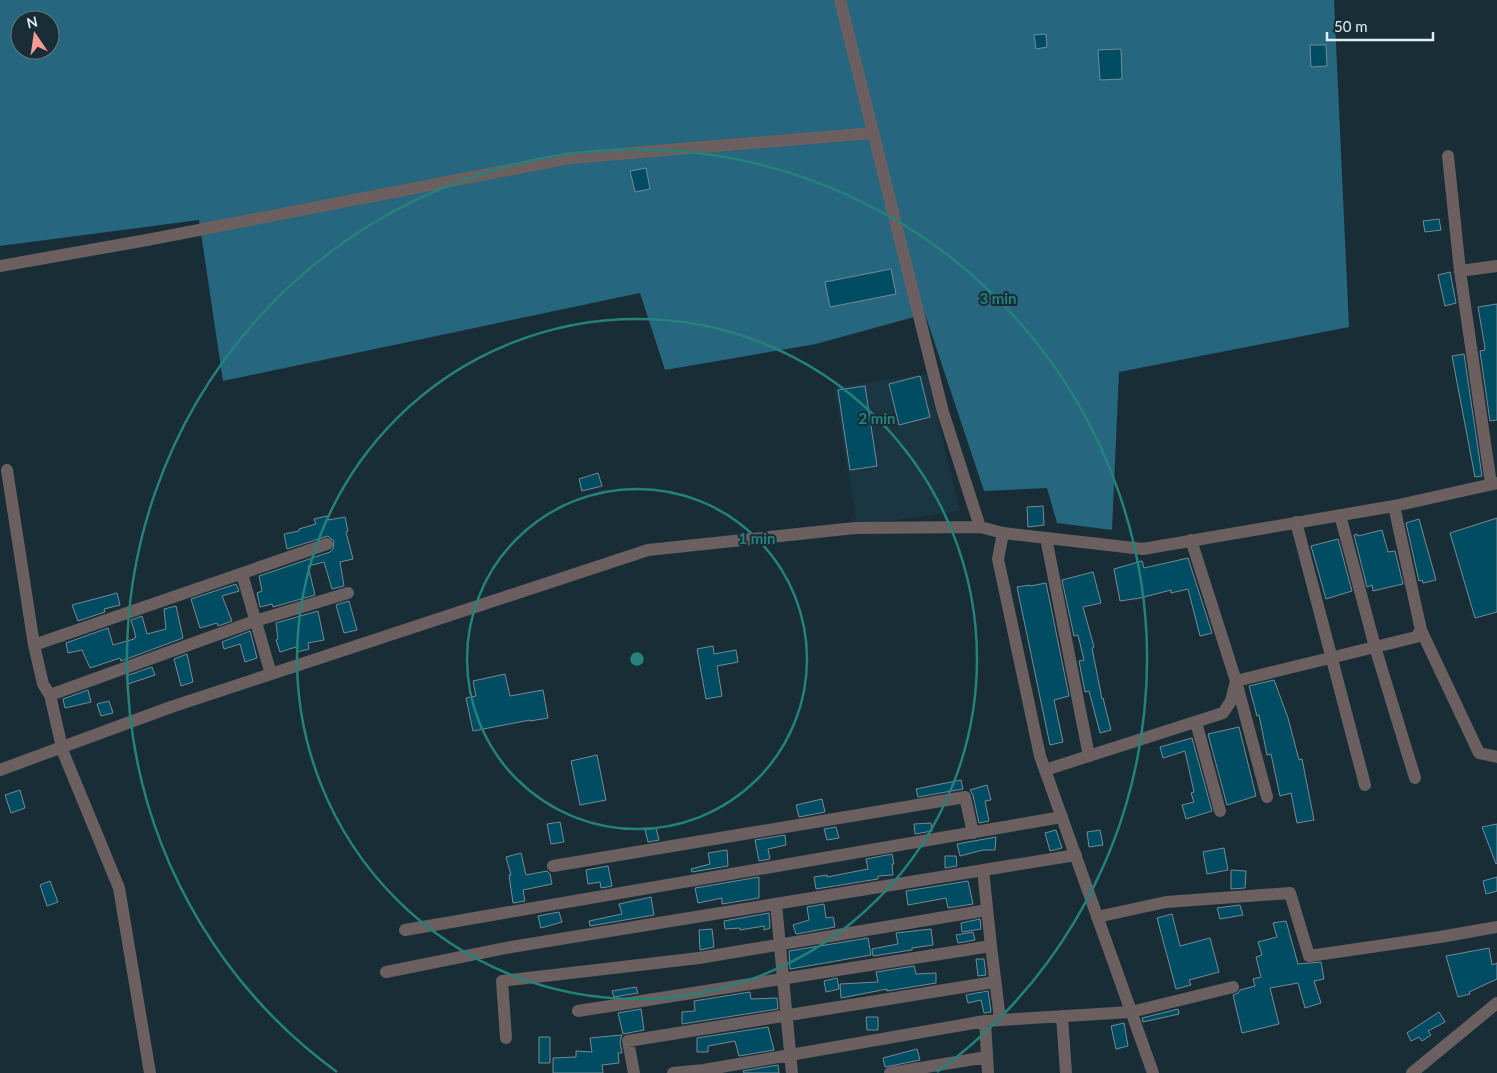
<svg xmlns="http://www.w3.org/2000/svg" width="1497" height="1073" font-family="Lato,sans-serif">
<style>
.built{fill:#193642}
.water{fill:#26667e;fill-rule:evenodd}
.building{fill:#004c63;stroke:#758c96}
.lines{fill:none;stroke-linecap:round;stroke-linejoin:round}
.minor{stroke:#6b605f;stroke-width:12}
.tertiary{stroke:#6b605f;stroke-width:12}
.ring{fill:none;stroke:#24827b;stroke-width:2.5}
.centre{fill:#24827b;stroke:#182d35;stroke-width:2.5}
.ring-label{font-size:15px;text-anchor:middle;font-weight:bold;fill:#24827b;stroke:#182d35;stroke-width:4;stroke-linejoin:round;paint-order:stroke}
</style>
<rect width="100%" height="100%" fill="#182d35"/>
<!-- built -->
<path class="built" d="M927,374L960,511L857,526L834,387Z"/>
<!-- water -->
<path class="water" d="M0,0H1334L1349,327L1119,372L1112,530L1057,523L1047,488L984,491L925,314L816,344L665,370L640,293L223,381L199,220L0,246ZM20,20H50V50H20Z"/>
<!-- building -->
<path class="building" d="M1046,34L1047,47L1036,49L1034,35Z
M1310,45H1326L1327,66L1311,67Z
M1121,49L1122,79L1100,80L1098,50Z
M646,168L650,189L635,192L630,171Z
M1439,219L1441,230L1425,232L1423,221Z
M891,269L896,294L830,307L825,282Z
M1450,272L1456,303L1445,306L1438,275Z
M1497,304V420L1490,421L1480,351L1485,350V348L1478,307Z
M1464,354L1482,476L1475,477L1452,356Z
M920,376L930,417L899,425L889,384Z
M865,386L877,466L850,470L838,390Z
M598,473L602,486L582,491L579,479Z
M1043,506L1044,525L1028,527L1027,507Z
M327,516L328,520L345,517L348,531L346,532L353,559L340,562L344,586L332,589L324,562L308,566L315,595L273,607L272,604L260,607L257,593L262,591L259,576L330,552L333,549L334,541L328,536L287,549L284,534L299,531V529L316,524L314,519Z
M1497,518V612L1475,618L1450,533Z
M1419,519L1436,580L1423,583L1422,580L1419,581L1406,523Z
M1382,530L1388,552L1395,551L1403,584L1373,591L1372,585L1367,587L1354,535L1357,534L1358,536Z
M1338,539L1352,591L1326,599L1311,546Z
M1188,558L1212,633L1200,636L1188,589L1171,593V590L1140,598L1120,601L1114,569L1142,561L1144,568Z
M1093,572L1101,603L1083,607L1094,647L1092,648L1102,699L1103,698L1111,730L1100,733L1089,691L1085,692L1079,661L1084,660L1078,635L1074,636L1062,580Z
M1046,583L1069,696L1054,700L1063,742L1050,745L1017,587L1030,585V586Z
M236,584L239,591L222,596L232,621L218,626L217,623L200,628L191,599Z
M117,593L120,605L104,609L105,612L78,621L72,605Z
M349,601L357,630L344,633L336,605Z
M176,606L183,638L121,661L120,658L90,668L82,650L68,653L66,643L108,628L113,645L134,639V638L136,637L131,620L142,616L147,634L166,629L164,609Z
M318,611L324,640L308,643L309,649L297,652L296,647L280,652L276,640L278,639L276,623Z
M250,631L257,658L245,662L240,644L224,649L222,642Z
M713,646L714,654L736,650L738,662L717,666L722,696L706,699L697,649Z
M187,654L193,682L181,686L174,659Z
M152,667L155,675L128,684L126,676Z
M505,674L510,696L543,690L548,718L530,721V720L473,731L466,698L476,696L473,681Z
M1274,680L1288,718L1299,760L1302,759L1314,820L1297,823L1291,793L1280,796L1271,754L1267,755L1259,715L1257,716L1249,686Z
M88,690L91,702L65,708L63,699Z
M109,701L113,713L101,716L97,704Z
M1239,727L1256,796L1227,805L1208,734Z
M1192,738L1212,811L1186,819L1182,805L1194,802L1191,793L1194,792L1185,751L1163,758L1160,747Z
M597,755L606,800L580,805L571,761Z
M961,780L963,789L918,797L916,789Z
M987,785L991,800L985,801L989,821L979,823L973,795L970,790Z
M20,790L25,808L11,813L5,795Z
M822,799L825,812L799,817L796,805Z
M560,822L564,842L551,844L547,824Z
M931,823L932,831L915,834L914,824Z
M1497,824V863L1496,864L1482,827Z
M836,827L839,838L827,840L824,829Z
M656,828L659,840L648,842L645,830Z
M1056,830L1062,848L1050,851L1045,833Z
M1100,830L1103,845L1089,847L1087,832Z
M785,835L786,845L768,849L770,859L759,861L755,840Z
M996,837L995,850H983L960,856L957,844Z
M1224,848L1228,870L1207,874L1203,852Z
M727,850L728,866L692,872L691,869L710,864L708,853Z
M521,853L526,875L547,871L550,874L552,884L523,890L525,901L513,903L509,875H511L506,857Z
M892,854L894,864H892L893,875L878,876V879L816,889L814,877L827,875V877L868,869L866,859Z
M945,856H956L957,866L945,868Z
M608,866L612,886L601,888L600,882L588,884L586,870Z
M1231,870L1246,871L1245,888L1231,889Z
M759,877V898L722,904V898L698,903L695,888Z
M1497,877V891L1486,894L1483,881Z
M50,881L58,902L47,906L40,885Z
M968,881L973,904L948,908L946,898L908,905L906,891Z
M651,897L654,915L590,926L589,921L622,914L619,904Z
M824,904L826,918L833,917L835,927L796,934L793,925L809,920L807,907Z
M1240,905L1243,915L1220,919L1217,908Z
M559,912L562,922L541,928L538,916Z
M769,913L770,928L764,930V926L740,930V928L725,929L724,921Z
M1172,914L1180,946L1210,938L1219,972L1189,980L1191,985L1176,989L1157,918Z
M980,919L981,929L962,932L961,923Z
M1286,921L1298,964L1321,962L1324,979L1314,981L1321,1003L1305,1008L1298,983L1270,988L1279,1024L1242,1033L1233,995L1238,993L1240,990L1255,986L1253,979L1261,977L1256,957L1262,955L1258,942L1277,937L1273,923Z
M712,929L714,947L700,950L699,930Z
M931,929L933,945L912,948V950L873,956L872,949L898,944L896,933Z
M973,932L975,940L958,943L956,935Z
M868,938L871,955L790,969L789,951Z
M1489,948L1492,965L1497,963V979L1469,992L1470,994L1458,997L1446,956Z
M976,959H984L986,975L978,976Z
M914,966L916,974L936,973V983L887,991V989L841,998L840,984L878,982L876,972Z
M837,978L839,989L826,992L824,981Z
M636,987L638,993L614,997L612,991Z
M988,991L991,1012L984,1013L981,1000L968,1003L966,995Z
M750,992L751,999L777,998L778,1009L682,1024V1012L695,1011L694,1001Z
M641,1009L644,1030L623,1034L618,1013Z
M1178,1009L1179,1014L1143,1022L1142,1018Z
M1439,1012L1445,1022L1428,1031L1431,1035L1422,1041L1419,1037L1411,1041L1407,1033Z
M866,1017H878V1030H867Z
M1124,1023L1128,1046L1116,1049L1111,1026Z
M768,1027L774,1050L739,1056L735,1041L708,1046V1052H697V1038Z
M622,1035L620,1042L622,1053H618L619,1063L602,1065L603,1073H553V1058L576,1057V1051L592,1052L590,1038Z
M539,1037H550V1063H539Z
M917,1049L920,1060L885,1067L883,1058Z
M778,1065L779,1073H744L743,1071Z"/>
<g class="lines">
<!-- minor -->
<path class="minor" d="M1448,156L1460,271
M7,470L34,645L43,684L50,695L63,752L119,888L150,1073
M1491,484L1460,271L1497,266
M1340,515L1375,647L1415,778
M1296,522L1365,785
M1003,533L1143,549L1394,506L1497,483
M1046,538L1089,756
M1191,540L1236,681L1267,797
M242,574L271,674
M1421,630L1479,753L1497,757
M34,645L327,544
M50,695L255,621L348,593
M1196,722L1220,811
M1045,770L1223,713L1231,701L1236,681L1416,637L1421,630L1394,506
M553,866L965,797L973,833
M776,904L792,1073
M1097,917L1166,902L1290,893L1309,956L1440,937L1497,927
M405,930L1062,817
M991,946L1000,1019
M386,972L511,947L1076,855
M578,1011L991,946L983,870
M1062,1016L1066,1073
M985,1021L988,1073
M506,1038L502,981L699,958L987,910
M634,1073L628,1041L994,982
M673,1073L704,1070L985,1021L1131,1012L1233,987
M890,1073L987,1057
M1412,1073L1497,1003"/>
<!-- tertiary -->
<path class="tertiary" d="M840,0L943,412L980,527
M0,266L147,240L570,158L873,133
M0,770L171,707L648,550L855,528L980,527L1003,533L998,559L1040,756L1153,1073"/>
</g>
<!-- distance rings -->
<g class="ring">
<circle cx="637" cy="659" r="170"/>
<circle cx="637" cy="659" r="340"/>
<path d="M337 1072A510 510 0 1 1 937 1072"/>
</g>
<circle cx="637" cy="659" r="8" class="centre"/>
<g class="ring-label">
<text x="998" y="304">3 min</text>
<text x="877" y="424">2 min</text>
<text x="757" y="544">1 min</text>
</g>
<!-- north arrow -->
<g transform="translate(35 35) rotate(347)"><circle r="24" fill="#182d35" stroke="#687a81"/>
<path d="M0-4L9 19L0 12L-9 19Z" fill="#f59c93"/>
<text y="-8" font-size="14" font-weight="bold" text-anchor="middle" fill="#e0edf2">N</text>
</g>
<!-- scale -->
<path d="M1327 32v8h106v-8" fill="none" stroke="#e0edf2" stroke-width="2.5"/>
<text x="1334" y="32" font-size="15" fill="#e0edf2" stroke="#182d35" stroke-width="4" paint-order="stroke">50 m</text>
</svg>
